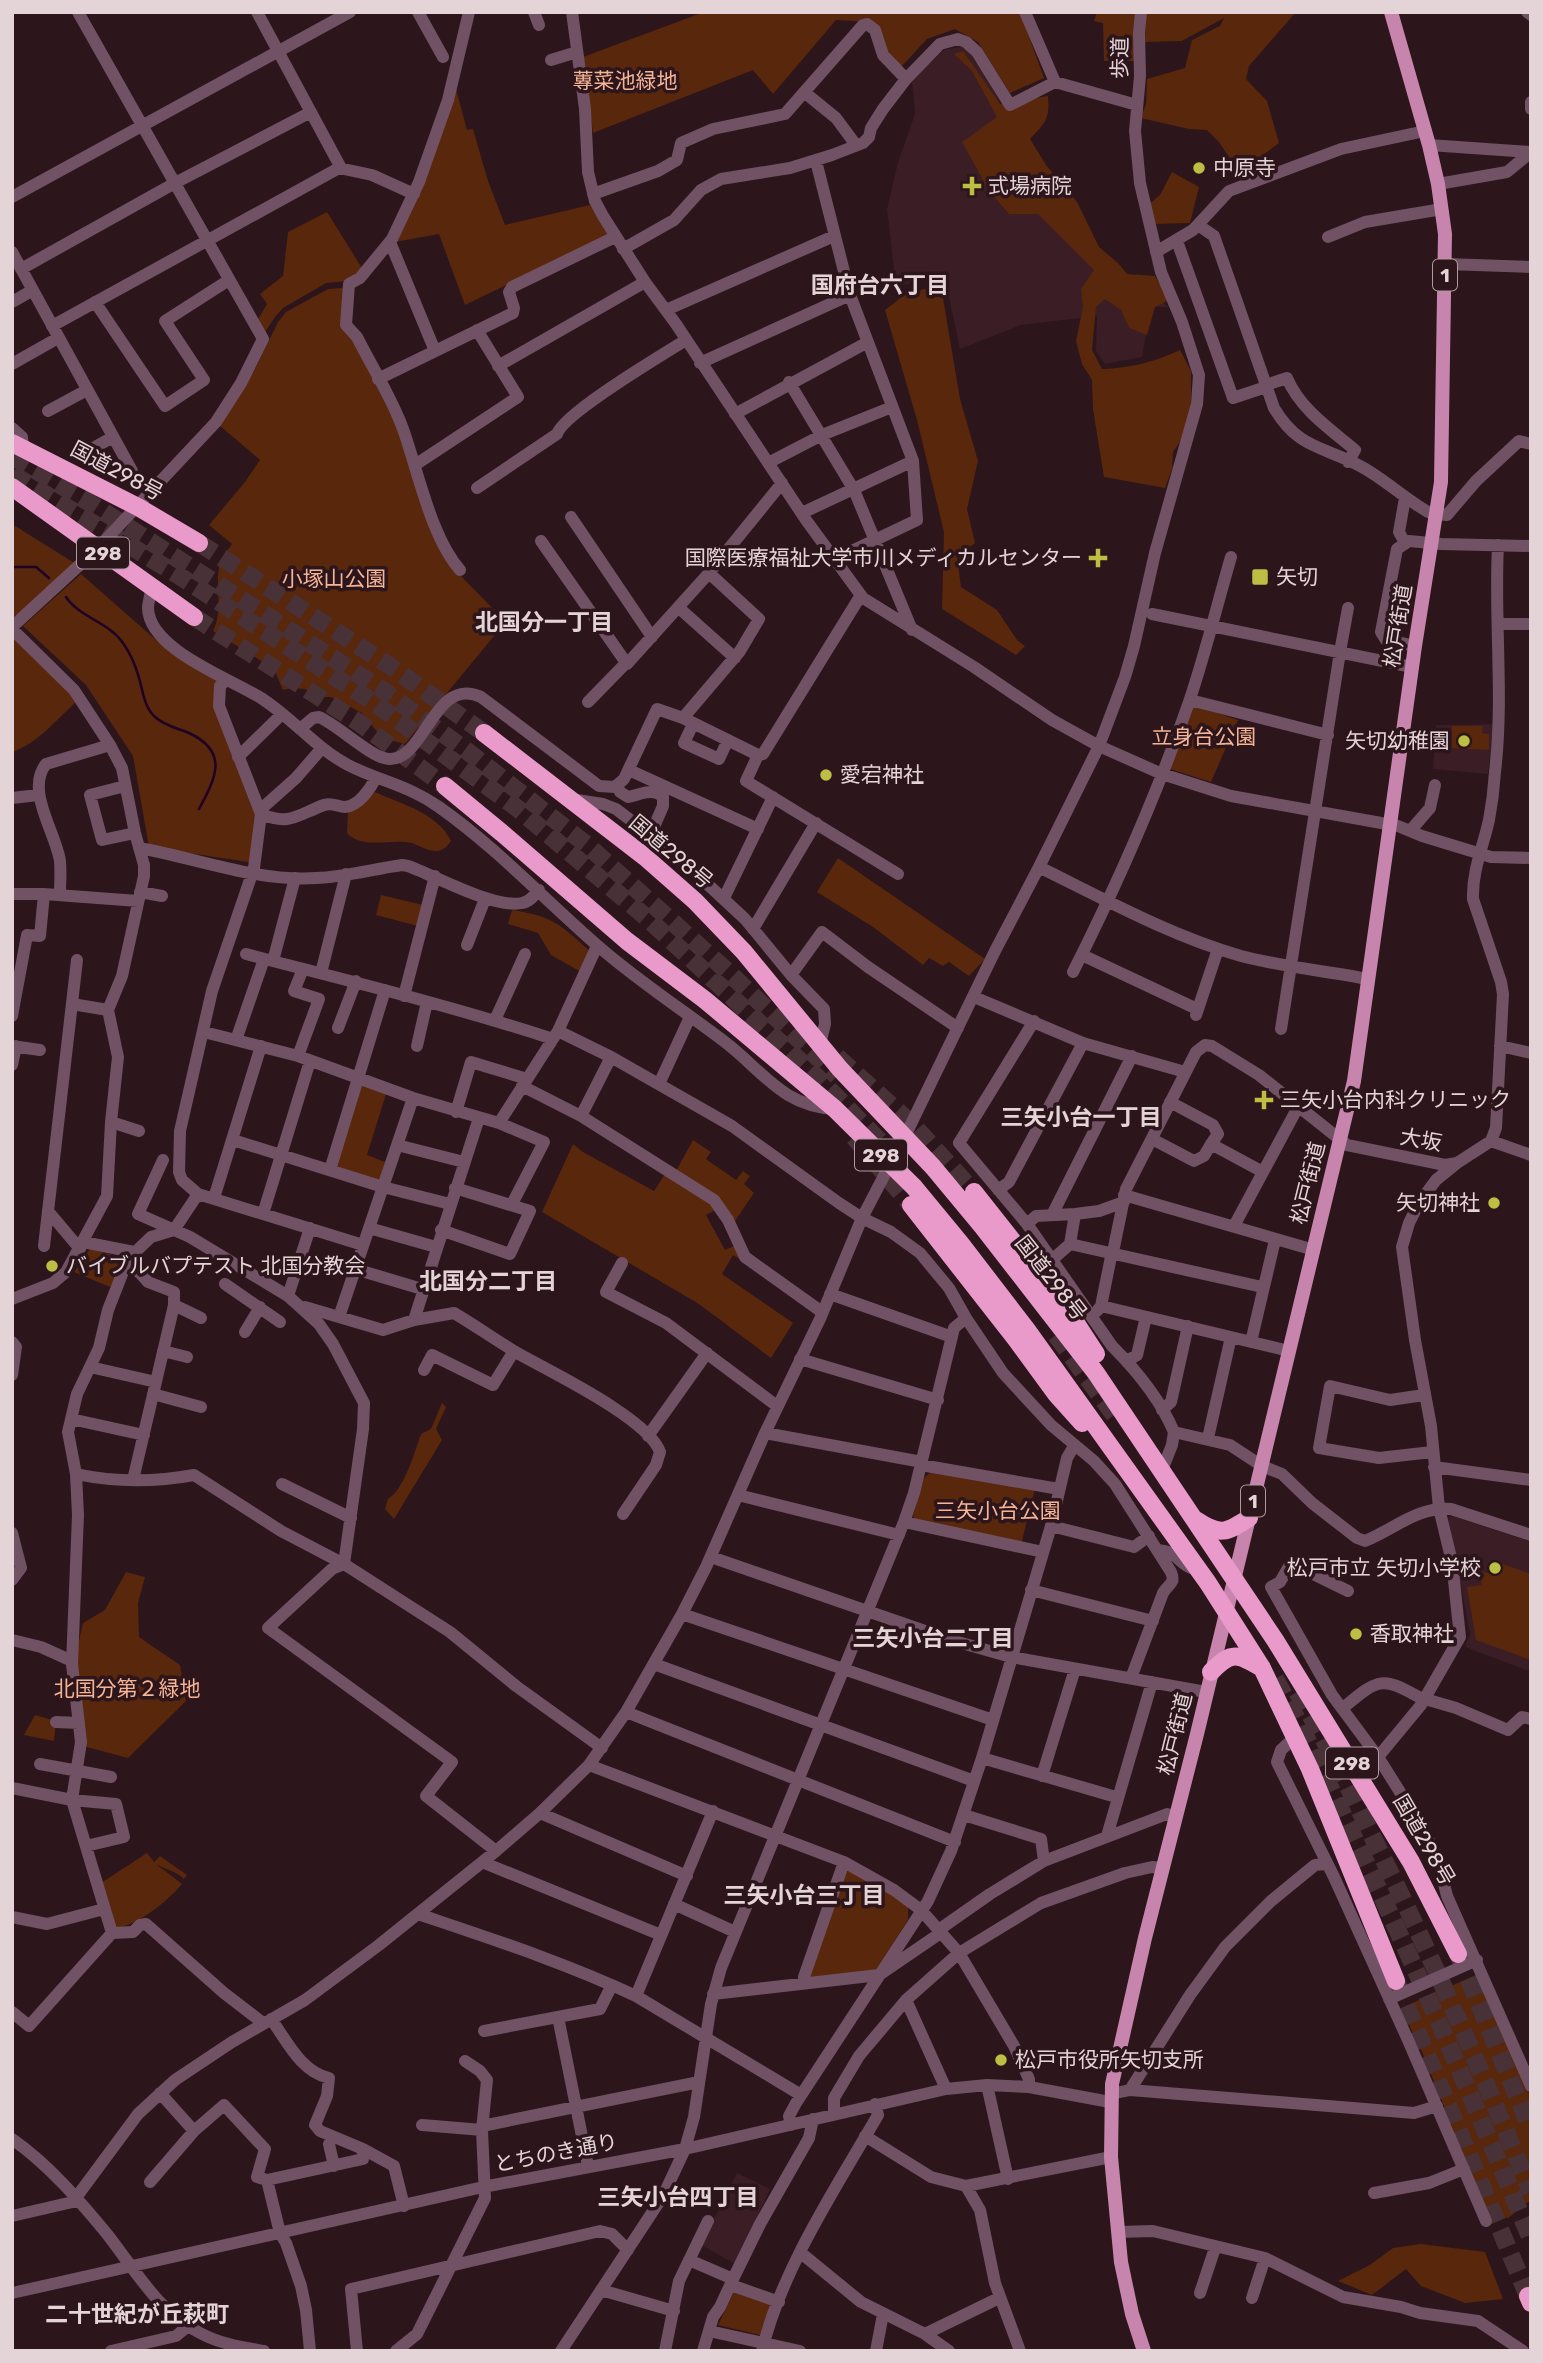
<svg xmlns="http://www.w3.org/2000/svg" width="1543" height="2363" font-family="Rubik,'Noto Sans JP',sans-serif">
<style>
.built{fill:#3a1d25}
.green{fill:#59270b}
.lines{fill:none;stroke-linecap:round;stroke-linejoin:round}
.stream{stroke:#1f0025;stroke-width:2.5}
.highway-tunnel{stroke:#483237;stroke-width:18;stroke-dasharray:18 9;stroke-linecap:butt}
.minor{stroke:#715164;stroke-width:12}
.major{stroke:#c785ad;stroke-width:14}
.highway{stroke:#e999ca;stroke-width:18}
.poi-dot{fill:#bcbf43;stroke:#2c151b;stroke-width:2.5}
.labels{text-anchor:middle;stroke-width:7;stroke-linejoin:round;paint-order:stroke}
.shield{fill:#2c151b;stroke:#ae9b9f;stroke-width:2}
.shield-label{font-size:19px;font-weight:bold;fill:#e5d4d7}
.street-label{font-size:21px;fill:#e5d4d7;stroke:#2c151b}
.park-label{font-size:21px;fill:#f4b496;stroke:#2c151b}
.poi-label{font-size:21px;fill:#e5d4d7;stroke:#2c151b;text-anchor:start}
.neighbourhood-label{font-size:23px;font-weight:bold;fill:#e5d4d7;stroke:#2c151b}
</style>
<rect width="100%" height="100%" fill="#2c151b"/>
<!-- built -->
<path class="built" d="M964,46L988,78L1005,112L1093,249L1169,307H1151L1142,357L1105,364L1096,351L1097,316L1021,325L960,349L948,293L922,280L896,287L887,209L898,162L915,114L912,80L944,50Z
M1494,724L1493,757H1490L1488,774L1433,769L1436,725Z
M1452,1516L1531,1542V1672L1465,1647L1470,1634L1448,1518Z
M737,2173L770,2189L735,2264L701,2245Z"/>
<!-- green -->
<path class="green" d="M704,12H1020L1044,78L1010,93L978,42L955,29L927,39L901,67L886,49L872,22L836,20L773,94L753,70L593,133L583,57Z
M1097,12H1137L1136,61H1104L1103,23L1094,21Z
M1146,12H1296L1249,66L1246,79L1267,101L1279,143L1246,168L1235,166L1219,142L1207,130L1189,129L1141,118L1146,104L1147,79L1185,68L1192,40L1220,26L1224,18L1182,41L1145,42Z
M963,51L1000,104L1048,96C1050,120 1045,123 1030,139L1046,165L1077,202L1099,247L1118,263L1127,274L1155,276L1169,300L1155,307L1147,335L1129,328L1121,310L1105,299L1096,307L1092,350L1102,369C1131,368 1154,362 1180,350L1191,371V405L1184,436L1173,452L1172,469L1165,488L1104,477L1093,409L1092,380L1082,364L1076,341L1083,307L1081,289L1094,270L1038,214H1009L989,191L962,142L997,117L972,71L954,54Z
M456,89L467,130L473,129L488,181L505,225L590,205L610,235L465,305L439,234L395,242Z
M1172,172L1199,187L1190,223L1153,224L1148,205L1160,195Z
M327,212L362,268L348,281L326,283L283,308L275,317L265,332L256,323L267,304L260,294L283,276L288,232Z
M342,288L346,290L353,339L397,427L458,573L504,620L503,625L405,744L382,738L362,713L331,697H317L305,689L291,688L283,690L274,669L213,631C224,609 214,586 220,563C222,556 228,550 232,544L209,525L245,482L260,460L219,425L254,371L278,322L286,312L328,289Z
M924,289L942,292L960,399L978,461L967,509L975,543L957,556L961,587L997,610L1017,640L1025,646L1016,655L942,609L944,532L917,420L885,310L903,296Z
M12,524L76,564L15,616L12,614Z
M81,574L156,640L220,683L217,710L258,812L255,863L149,847L133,756L86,685L23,626Z
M12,636L70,693L75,703C56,720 37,744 12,752Z
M1189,704L1238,720L1211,782L1167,768Z
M1452,726H1483L1482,733L1489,734V750L1452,748Z
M375,792C401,804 438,813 451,841C448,845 444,850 438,851C429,852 420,846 412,843C393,838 362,850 347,833L348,811L359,806Z
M838,858L985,959L969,976L949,962L943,966L929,958L923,965L873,927L817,892Z
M381,895L423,905L418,926L376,915Z
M512,910C555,917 559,924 590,951L581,972L551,955L538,933L508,924Z
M359,1082L386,1094L367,1155L385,1162L381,1178L377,1180L333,1167Z
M693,1140L711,1152L706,1159L736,1180L743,1171L750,1176L744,1184L754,1193L735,1221L722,1202L676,1171Z
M573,1144L583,1152L654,1191L665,1174L717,1209L706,1215L725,1250L734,1246L741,1260L733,1255L722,1274L793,1323L771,1358L699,1304L542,1212Z
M90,1249L128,1259L115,1289L74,1272Z
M442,1403L446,1407L436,1429L442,1440L394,1519L385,1509L388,1499C404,1490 415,1451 421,1434L431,1429Z
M932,1471L1035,1488L1021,1545L916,1522L913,1516L924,1478Z
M1500,1563L1531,1574V1660L1476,1640L1467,1587L1481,1585L1482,1572L1496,1574Z
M126,1572L145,1577L138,1603L139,1637L180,1665L186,1701L128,1758L83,1746L75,1659L83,1623L105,1610Z
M35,1715L56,1721L54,1741L24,1735Z
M147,1853L154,1862L160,1856L187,1875L184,1879C176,1871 166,1870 156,1864L182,1884C169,1900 137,1926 116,1928L101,1883Z
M848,1871L884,1888L908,1906V1920L874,1973L807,1978L844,1873Z
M1478,1974L1531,2098V2200L1508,2218L1489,2217L1422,2052L1401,2008Z
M1421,2244L1485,2252L1503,2299L1465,2303L1421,2286L1406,2269L1372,2295L1338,2281L1370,2265L1393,2248Z
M735,2290L773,2303L760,2335L718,2325Z"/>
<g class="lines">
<!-- stream -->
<path class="stream" d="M12,567H36L49,578
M66,597C80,618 109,622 123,643C130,653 136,667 139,678C143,691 144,707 155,717C165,726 177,728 189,733C230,752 215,779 199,809"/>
<!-- highway-tunnel -->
<path class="highway-tunnel" d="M12,456L90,503L283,626L381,689L467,751L587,845L728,972L837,1076
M12,474L178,575L373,702L517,808L647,918L717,983L815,1075L902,1164
M199,543L390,666L484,733
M194,617L358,722L445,786
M837,1057L912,1124L974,1192
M854,1137L911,1205
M1056,1335L1118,1420
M1275,1679C1306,1733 1331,1790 1358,1846C1420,1975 1476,2107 1531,2239
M1297,1692C1325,1739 1349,1788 1373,1838C1431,1954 1482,2072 1531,2192
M1458,1954L1531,2129
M1396,1981L1528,2296"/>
<!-- minor -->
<path class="minor" d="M257,12L341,168
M418,12L443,57
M534,12L539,25
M572,12L585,109L588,172L595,201L603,216L645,282L676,324L806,520L863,598L974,667L1052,720L1099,746L1162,774L1231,796L1398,826L1422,836L1491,857L1531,858
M1025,12L1055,82
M1527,12L1531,15
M551,60L577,52
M804,92L836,118L856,145
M1531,102V109
M1429,145L1531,152
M816,161L850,295L913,461L917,520L835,559
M1438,184L1507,172L1531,152
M593,194L658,171L677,160L681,143L713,129L785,114L863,25L867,24L875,30L883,55L906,79L940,44L958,39L966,42L977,52L1010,105L1055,82L1137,105
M12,197L350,12
M1198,225L1214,236L1274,408C1299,450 1324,446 1362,467C1382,478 1401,495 1420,507L1428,512L1437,513
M1328,237L1365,222L1442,209
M1177,241L1233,398L1266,387
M390,242L435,351
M623,249L674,220L701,190L721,179L790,168L832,155L863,143L869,137L871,128L883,109L906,79
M12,252L132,471
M1156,252L1193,230L1229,191L1341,149L1425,131
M1446,264L1531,267
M21,269L175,183L311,112
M12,302L33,290
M95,302L165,406L204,380L165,321L229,280
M666,310L834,236
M52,326L339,168L372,175L414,194
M700,363L850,295
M12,364L58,338
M498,366L645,282
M378,379L513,313L514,308L509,292L512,287L615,237
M789,382L854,490L912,630
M1266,385L1287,378C1300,409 1330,429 1355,450L1348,462
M48,411L87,390
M735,414L868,342
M12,428L22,437L23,448
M86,452L113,437
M768,463L822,435L892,407
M415,465L518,397L477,330
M477,488L557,434C564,413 662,355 686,340
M802,513L913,461
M1437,514L1447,515L1476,481L1519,441L1531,444
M571,517L652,637
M541,541L627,664L709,573L782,483
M1405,543L1399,532L1405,498
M460,570C431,537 418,471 403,429C392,398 372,367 357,337L346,325L349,284L360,278L392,239L419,182L448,100L469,12
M152,587C151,594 148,602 148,608C149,651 235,680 264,700C294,720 316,748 348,765C379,781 408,785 439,807C497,848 545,900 598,946C638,981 683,1010 725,1042C764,1072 782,1106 835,1109
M679,608L735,658
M1152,614L1412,667
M1498,624H1531
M12,627L97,549L216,422L241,383L263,339L78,12
M12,629L74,690L110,745L122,768L135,833L144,865V876L122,976L108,1010L118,1057L111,1122L107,1196L66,1272L53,1283L12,1299
M1415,646L1386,640L1381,632L1397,549L1409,541L1441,544L1531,546
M225,681L220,686L219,706L261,814L254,868L212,991L180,1131L179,1172L182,1180L198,1194L363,1245
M1190,700L1328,735
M588,702L627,662
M683,718L740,651L759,619L709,573
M693,724L684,743L719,759L728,740
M300,729L313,718L319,717C338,725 371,758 389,759C425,761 434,675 481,697L599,786L615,787L624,779L657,709L683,718L758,755L763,754L861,595
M758,755L746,781L898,874
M238,757L282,714
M629,770L758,829
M617,785L620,792L628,797C640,795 652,787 663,797V806L650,836
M125,786L90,795L102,840L135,833
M12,798L38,795
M570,799L603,804L616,809L675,854L745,919L791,975L824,1009L825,1024L820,1044
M260,810L296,778L322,748
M261,814C290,826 297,815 324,805C332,802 338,807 345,807C359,806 371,788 376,777
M1410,831L1430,808L1435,785
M139,848C197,858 256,882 316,878C344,877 373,869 402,865L408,866C436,876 494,909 522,903C529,902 534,896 539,890
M1039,867C1104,899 1171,936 1241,956C1283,967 1326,971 1368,979
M140,892L162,896
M12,894H44L138,901
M60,895C60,884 61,872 60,861C56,833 25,790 46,764L110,745
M724,898L773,797
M753,929L816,823
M467,945L485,899
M246,954C349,981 452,1006 553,1039
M1082,955L1197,1009
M273,961L295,878
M1073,972C1117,885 1157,794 1189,702C1205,655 1217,605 1231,557
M321,973L346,874
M791,975L822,932L868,967L958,1028
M404,996L435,876
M974,997L1083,1043L1185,1072
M72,1004L108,1010
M1196,1015L1218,949
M12,1016L27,935L40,936L44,894
M495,1020L525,954
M1034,1021L959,1143L1027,1224L1112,1346C1136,1370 1161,1401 1174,1432L1230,1445L1262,1466L1282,1474L1312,1503L1357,1538L1365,1541C1394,1529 1419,1506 1451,1509L1531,1535
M338,1028L356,981
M1281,1029L1340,652L1348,608
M558,1031L611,1057L732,1126L839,1203L862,1218L891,1232L920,1253L949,1288L966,1318L1003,1373L1051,1425L1094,1461L1115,1484L1171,1572C1176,1584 1168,1584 1163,1593L1131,1678
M204,1032L298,1056L413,1098L499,1123L558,1031L597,946
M236,1040L264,959
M12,1046L40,1050
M417,1046L427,1002
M1500,1046L1531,1053
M298,1056L319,999L294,991L303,969
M12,1065L16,1046
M659,1084L690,1017
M522,1086L581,1116L714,1200L728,1220L745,1257L822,1312
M1170,1102L1213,1125L1218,1134L1211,1144L1263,1172
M456,1112L471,1062L527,1079
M581,1116L611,1057
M111,1122L139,1131
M499,1123L544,1142L512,1204
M1152,1139L1194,1161L1204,1156L1211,1144
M233,1140L383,1187L450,1204
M1491,1141L1496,1128L1503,994L1501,982L1473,899C1472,871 1483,847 1489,820C1492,804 1494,787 1495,772C1504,696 1494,620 1498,545
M397,1145L464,1162
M163,1160L138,1214L190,1237L288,1296L319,1324L333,1344L364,1403L363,1429L344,1564
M330,1170L385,990
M998,1190L1009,1182L1083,1043
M198,1194L174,1230L151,1237L128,1259L108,1310L99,1348L77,1394L68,1432L76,1474L78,1515L72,1664L81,1742L72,1800L112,1933L133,1932L140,1925L146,1924L224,1993L263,2023
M1124,1195L1314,1250
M214,1198L261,1046
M48,1211L80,1249
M263,1214L310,1061
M1052,1215L1132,1056
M1027,1224L1036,1216L1075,1214
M1234,1226L1298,1107
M369,1228L436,1247
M441,1230L510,1254L530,1211L455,1188
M83,1242L134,1252
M1070,1244L1262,1287
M44,1246L77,960
M1113,1252L1126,1189L1196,1052L1205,1045L1212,1046L1259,1075L1347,1145L1445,1165L1457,1163L1491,1141L1531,1155
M1053,1259L1070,1244L1075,1214L1099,1211L1124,1202
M622,1263L606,1292L666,1323L777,1406
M127,1264L140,1273L148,1282L174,1292V1305
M355,1269L422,1289
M225,1284L280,1322
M830,1294L952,1337
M288,1296L310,1228
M1101,1306L1289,1351
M305,1307L383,1330L414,1320L454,1313C476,1326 497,1341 519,1354C551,1372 649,1419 660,1452L656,1465L623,1514
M1097,1311L1101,1306L1112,1252
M339,1317L413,1098
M414,1320L479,1118
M245,1332L260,1307
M12,1342L16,1347L12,1375
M1251,1342L1275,1240
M163,1351L187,1357
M800,1359L938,1400
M1127,1361L1137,1355L1146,1317
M90,1367L156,1382
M424,1370L432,1355L493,1385L514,1351
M153,1394L201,1407
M1424,1395L1390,1400L1330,1386L1319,1448L1379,1458L1432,1452
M1162,1410L1171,1402L1188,1326
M71,1419L144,1435
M765,1433L922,1462
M648,1436L707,1353
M1208,1438L1231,1337
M921,1465L1059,1489
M1434,1467L1531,1480
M1162,1470L1172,1445L1174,1432
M76,1474C114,1482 156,1482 194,1475L281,1531L344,1564L450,1632L516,1686L602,1748
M133,1480L174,1305L201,1318
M282,1484L351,1518
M738,1495L899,1535
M904,1522L1043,1552
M1051,1526L1134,1547L1149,1536
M12,1533L21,1568L12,1580
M1157,1550C1179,1551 1178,1565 1194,1569
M711,1557L951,1640L1011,1657L1206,1692
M344,1564L332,1569L268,1628L452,1762L426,1796L496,1851
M1031,1590L1153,1621
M1348,1591L1291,1563L1280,1582L1271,1587L1332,1695L1378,1757L1422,1827L1437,1856L1447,1896L1531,2086
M682,1614L993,1720
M12,1640L41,1647L72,1661
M654,1664L974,1781
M1425,1699L1456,1708L1508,1730L1522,1717L1531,1719
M1343,1708C1380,1677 1382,1676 1424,1700
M626,1712L955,1842
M56,1722L79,1723
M1295,1737L1281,1750L1277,1762L1334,1877L1408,2040L1486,2221
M1378,1757L1421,1705L1460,1637L1452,1562L1439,1508L1431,1426L1415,1340L1402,1247L1409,1223L1419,1203L1436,1180L1457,1163
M982,1758L1116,1797
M40,1764L111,1777
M589,1765L844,1862L894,1890L921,1910L959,1953L1014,2046L1029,2079V2087
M1042,1776L1075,1669
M12,1788L72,1800L116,1804L124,1837L86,1846
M540,1813L687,1876
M964,1815L1041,1839L1044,1861
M1107,1836L1152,1682
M482,1862L661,1935
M674,1904L735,1932
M418,1914C492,1939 566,1963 636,1996L801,2095
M12,1917L47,1924L104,1909
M940,1929L990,1894L1044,1861L1167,1814L1176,1816
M804,1983V1977L844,1862
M713,1994L879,1975L942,1932
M636,1996L713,1811
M1389,1999L1477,1960
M906,2000L946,2089
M12,2012L29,2026L112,1933
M558,2017L588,2166
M271,2019C287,2041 301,2072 329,2078L327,2096L315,2125L320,2131L363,2149L394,2166L404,2206
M484,2031L600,2009L612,1985
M987,2085L1008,2179
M1130,2090L1414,2113L1437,2106
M160,2093L194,2131L224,2105L265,2149L257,2177L267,2180L280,2233L286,2243L301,2286L306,2310L310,2351
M1111,2094L1130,2090L1190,1995L1225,1947L1271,1901L1315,1865L1326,1864
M834,2114V2098L859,2056L906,2000L959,1953L1041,1903L1125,1873L1152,1867L1163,1868
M422,2125L482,2130
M791,2125L789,2116L796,2103L928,1901L951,1851L982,1758L1051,1526L1067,1458L1074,1446
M482,2126L699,2082
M865,2136L931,2177L966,2186L1111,2157
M12,2139C48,2164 79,2200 107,2234C136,2271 158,2312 202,2334C221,2344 242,2347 264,2351
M329,2144L334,2166
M267,2180L363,2159V2149
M150,2182L194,2131
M966,2186L980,2210L995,2283L1020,2351
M1374,2193L1429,2183L1464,2169
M75,2199L138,2114L175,2080L232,2042L305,2000L379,1945L496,1851L540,1813L589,1765L626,1712L682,1614L706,1567L765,1433L820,1319L862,1218L910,1126L995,951L1039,867L1099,746L1125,677L1134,646L1155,553L1197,404L1199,375L1182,322L1161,272L1140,183L1135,131L1140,76L1139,33L1141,12
M12,2216L77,2201
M1118,2232L1153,2231L1265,2258L1343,2297L1401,2307L1420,2313L1478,2321L1523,2351
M801,2253L861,2302L925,2334L949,2351
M689,2260L733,2279L720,2307L713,2317L703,2351
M733,2279L760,2224L809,2138L813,2119
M731,2285L779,2302
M601,2290L674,2311
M12,2293L483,2187L685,2149L946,2089L987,2085L1029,2087L1110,2102
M1200,2293L1215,2248
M1252,2298L1265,2258
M709,2331L800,2351
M925,2334L999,2298
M111,2351L176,2336L188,2326
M357,2351L351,2289L600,2231L612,2234L628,2250
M396,2351L417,2334L485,2198L482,2130L487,2080L480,2071L465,2061
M561,2351L663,2196L685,2149L694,2117L711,2004L721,1968L904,1522L914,1493L954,1328L966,1318
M665,2351L679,2281L708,2221
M762,2351C781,2270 837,2186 878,2115L875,2104
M876,2351L883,2314"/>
<!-- major -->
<path class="major" d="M1144,2351L1132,2314L1121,2262L1111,2157L1112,2084L1145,1938L1197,1734L1354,1081L1415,646L1441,482L1445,234L1438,184L1429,145L1391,12"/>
<!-- highway -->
<path class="highway" d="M12,443L138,507L199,543
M12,487L194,617
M484,733L645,857L695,901L744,952L840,1069L933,1167L982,1226L1096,1373L1275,1640L1411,1862L1458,1954
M445,786L502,833L627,941L705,1000L835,1109L914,1187L961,1244L1027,1330L1208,1583L1262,1668L1310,1769L1396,1981
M974,1192L1070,1314L1096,1354
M911,1205L1015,1338L1056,1394L1082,1423
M1196,1520C1220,1536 1226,1533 1249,1518
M1211,1672C1232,1650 1238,1654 1262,1668
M1528,2296L1531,2303"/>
</g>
<!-- markers -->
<g class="poi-dot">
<circle cx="1199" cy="168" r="7"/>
<path d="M968.5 175.5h7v7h7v7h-7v7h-7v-7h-7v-7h7z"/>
<path d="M1094.5 547.5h7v7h7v7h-7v7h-7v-7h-7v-7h7z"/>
<rect x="1251" y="568" width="18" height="18" rx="3.5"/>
<circle cx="1464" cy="741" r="7"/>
<circle cx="826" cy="775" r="7"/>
<path d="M1260.5 1089.5h7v7h7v7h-7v7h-7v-7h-7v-7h7z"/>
<circle cx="1494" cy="1203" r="7"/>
<circle cx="52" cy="1266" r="7"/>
<circle cx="1495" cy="1568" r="7"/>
<circle cx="1356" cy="1634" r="7"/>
<circle cx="1001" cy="2060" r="7"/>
</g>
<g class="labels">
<!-- shield labels -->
<g class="shield">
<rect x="1433" y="259.5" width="24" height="31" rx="5"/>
<rect x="77" y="537.5" width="52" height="31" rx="5"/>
<rect x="855" y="1139.5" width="52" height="31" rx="5"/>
<rect x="1241" y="1485.5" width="24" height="31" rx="5"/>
<rect x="1326" y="1747.5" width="52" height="31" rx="5"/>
</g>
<g class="shield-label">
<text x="1445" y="282">1</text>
<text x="103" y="560">298</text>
<text x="881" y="1162">298</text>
<text x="1253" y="1508">1</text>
<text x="1352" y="1770">298</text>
</g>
<!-- street labels -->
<g class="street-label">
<text transform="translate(1120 58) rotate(-89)" y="7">歩道</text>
<text transform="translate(117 471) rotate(28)" y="7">国道298号</text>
<text transform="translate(1398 626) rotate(-81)" y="7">松戸街道</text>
<text transform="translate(671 852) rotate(40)" y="7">国道298号</text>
<text transform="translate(1421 1140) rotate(10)" y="7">大坂</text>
<text transform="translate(1308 1183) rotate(-76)" y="7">松戸街道</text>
<text transform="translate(1051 1278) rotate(52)" y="7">国道298号</text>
<text transform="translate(1175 1734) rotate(-76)" y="7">松戸街道</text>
<text transform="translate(1424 1840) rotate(60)" y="7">国道298号</text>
<text transform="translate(556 2153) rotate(-11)" y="7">とちのき通り</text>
</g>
<!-- park labels -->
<g class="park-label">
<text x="625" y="88">蓴菜池緑地</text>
<text x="334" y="586">小塚山公園</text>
<text x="1204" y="744">立身台公園</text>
<text x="998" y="1518">三矢小台公園</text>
<text x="127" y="1696">北国分第２緑地</text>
</g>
<!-- poi labels -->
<g class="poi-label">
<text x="1213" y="175">中原寺</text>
<text x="988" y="193">式場病院</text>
<text x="1082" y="565" text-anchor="end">国際医療福祉大学市川メディカルセンター</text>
<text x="1276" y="584">矢切</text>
<text x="1450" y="748" text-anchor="end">矢切幼稚園</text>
<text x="840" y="782">愛宕神社</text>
<text x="1280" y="1107">三矢小台内科クリニック</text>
<text x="1480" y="1210" text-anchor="end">矢切神社</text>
<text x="66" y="1273">バイブルバプテスト 北国分教会</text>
<text x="1481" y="1575" text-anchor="end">松戸市立 矢切小学校</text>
<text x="1370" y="1641">香取神社</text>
<text x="1015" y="2067">松戸市役所矢切支所</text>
</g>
<!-- neighbourhood labels -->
<g class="neighbourhood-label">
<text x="880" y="293">国府台六丁目</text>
<text x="544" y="630">北国分一丁目</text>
<text x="1081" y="1125">三矢小台一丁目</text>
<text x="488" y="1289">北国分二丁目</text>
<text x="933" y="1646">三矢小台二丁目</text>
<text x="804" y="1903">三矢小台三丁目</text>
<text x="678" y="2205">三矢小台四丁目</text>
<text x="137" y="2322">二十世紀が丘萩町</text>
</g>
</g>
<!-- border -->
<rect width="1543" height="2363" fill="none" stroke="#e5d4d7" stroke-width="28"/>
</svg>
